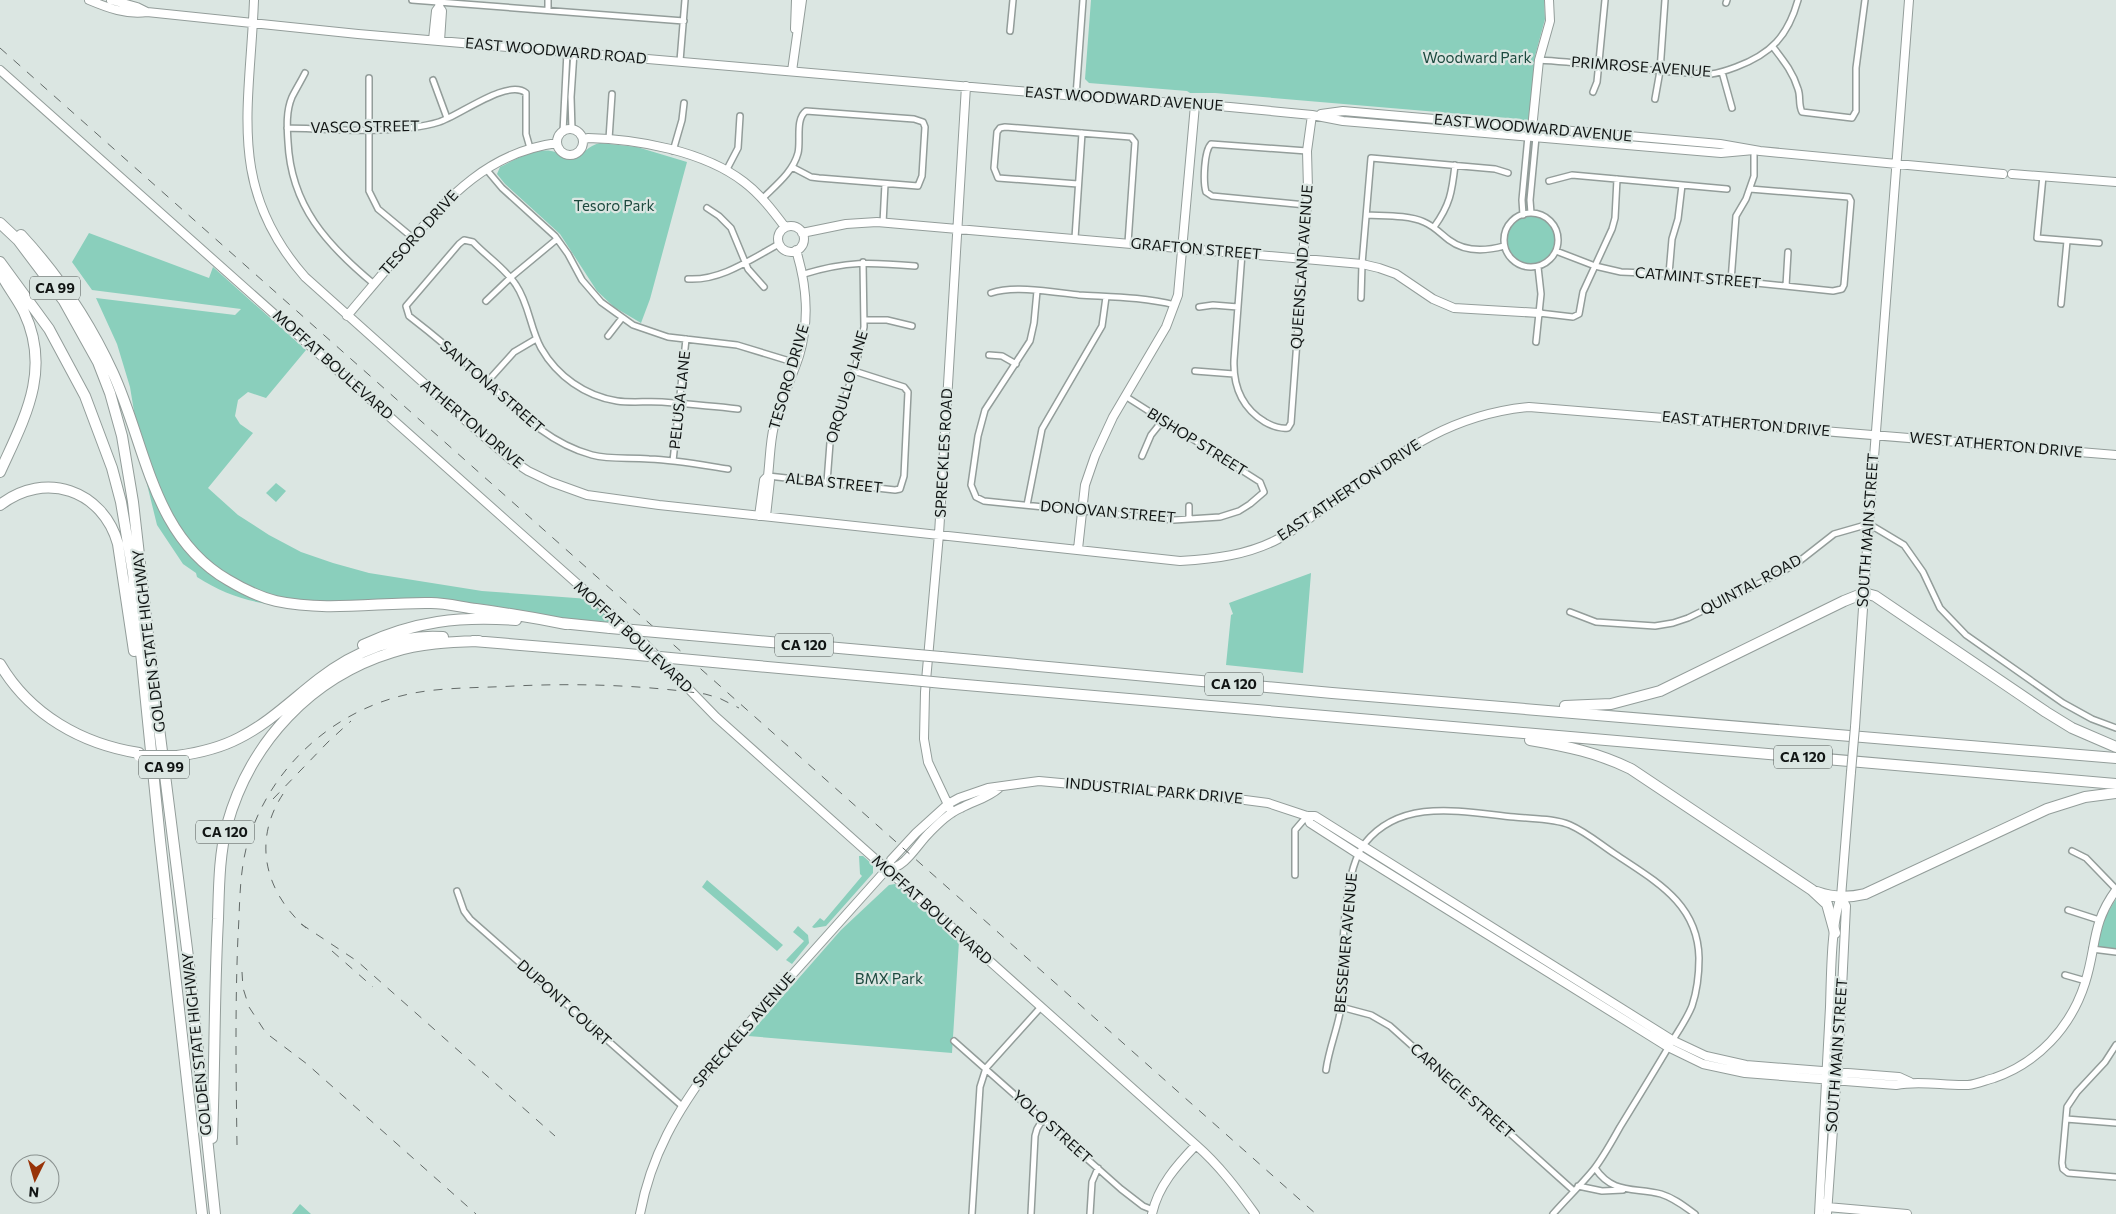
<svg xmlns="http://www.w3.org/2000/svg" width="2116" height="1214" font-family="Commissioner,sans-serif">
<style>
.green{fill:#8acfbc}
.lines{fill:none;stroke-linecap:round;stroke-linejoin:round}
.street-casing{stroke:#939d9a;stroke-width:8}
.secondary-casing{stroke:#939d9a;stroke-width:10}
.highway-casing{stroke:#939d9a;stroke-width:12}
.street{stroke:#fff;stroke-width:5}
.secondary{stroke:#fff;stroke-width:8}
.highway{stroke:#fff;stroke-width:10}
.rail{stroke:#636a68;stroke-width:1;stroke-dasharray:9 9;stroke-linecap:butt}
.secondary-bridge-casing{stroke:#939d9a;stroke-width:10;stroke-linecap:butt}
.highway-bridge-casing{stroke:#939d9a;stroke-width:12;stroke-linecap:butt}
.secondary-bridge{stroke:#fff;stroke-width:8}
.highway-bridge{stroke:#fff;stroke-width:10}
.labels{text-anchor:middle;stroke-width:4.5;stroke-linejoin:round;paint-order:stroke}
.shield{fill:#dbe6e2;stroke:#4e5452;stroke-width:1}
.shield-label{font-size:14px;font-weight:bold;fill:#111514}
.street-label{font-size:15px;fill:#111514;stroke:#dbe6e2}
.park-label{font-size:15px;fill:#1c493e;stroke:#dbe6e2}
</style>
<rect width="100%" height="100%" fill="#dbe6e2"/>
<!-- green -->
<path class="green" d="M1091,0H1544L1545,19L1535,56L1529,119L1525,123H1522L1520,119L1215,93H1190L1187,91L1089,83L1085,79Z
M600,143L637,147L687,162L650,299L641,323L614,307L597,291L560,234L505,184L497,174L500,167C514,160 535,148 551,151C559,152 564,159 573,158C583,156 588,145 600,143Z
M1506 241a25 25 0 1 1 50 0a25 25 0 1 1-50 0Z
M89,233L209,278L213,267L306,350L266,398L248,392L238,400L235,416L240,424L253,433L208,488L238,515L269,535L301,552L333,563L369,573L482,591L589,599L615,623L562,618L488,605L451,601L284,606C251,603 225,595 197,577L196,573L183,564L157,525L144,472L130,387L117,344L96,298L235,315L241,309L92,290L72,262Z
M276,483L286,491L276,502L266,493Z
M1311,573L1303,673L1226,665L1231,615L1233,614L1229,603Z
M859,856H863L873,865V873L826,926L814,928L812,927L820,918L824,921L862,876L860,874Z
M707,880L783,945L777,951L702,887Z
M895,884L959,941L952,1053L748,1036L841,930L889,885Z
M2116,899V949L2096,947L2106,915Z
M798,926L808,935L809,943L792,964L786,960L804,941L793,932Z
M300,1204L311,1214H292Z"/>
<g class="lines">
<!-- street casing -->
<g class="street-casing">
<path id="street" d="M412,0L684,21
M1726,3L1727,0
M548,10V0
M1010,31L1013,0
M1773,47C1783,60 1793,72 1798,89C1801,97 1798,104 1802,112L1852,118L1856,111V68L1865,0
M1539,60C1572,62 1605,66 1638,69C1662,71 1687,74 1711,74C1720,73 1728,70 1736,67C1771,54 1788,36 1798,0
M680,61L685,0
M1722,72L1732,108
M305,73C301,81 296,89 292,97C286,111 287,127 288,142C291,206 327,245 374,284
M369,78V191L378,209L413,238
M433,80L447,118
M1593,92L1597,82L1605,0
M1076,96L1083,0
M1655,99L1660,71L1665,0
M287,128C333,129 396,135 439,122C459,116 508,78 526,93V134L530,148
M572,130L571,97L574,52
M563,132L567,52
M609,139L612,94
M673,151L682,120L684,103
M486,169L502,188L555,236L568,254L582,280L601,302L633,325L668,337L737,345L796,363
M726,171L738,148L740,116
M2043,176L2037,238L2099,243
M1549,181L1572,175L1727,189
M1078,184L998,178L994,168L997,132L1000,128L1005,127L1131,137L1135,142L1128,243
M762,199C776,185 793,172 798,153C801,141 795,119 806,111L914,119L923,122L925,127L922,176L918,186L819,178L811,177L792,167
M1306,205L1212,196L1206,192C1203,182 1204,151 1211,144L1307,151
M707,208L719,216L731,228L748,269L764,287
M1504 240a27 27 0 1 1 54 0a27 27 0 1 1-54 0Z
M1531,213L1530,200L1536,137
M1367,215C1385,216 1408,215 1424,222C1434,226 1441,234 1449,240C1465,252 1486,251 1504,246
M1523,215L1522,200L1528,136
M883,223L885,184
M1434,227C1450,205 1452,192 1455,165
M1075,238L1082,133
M1556,251L1595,266L1621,272L1669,274L1833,291L1842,289L1844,285L1851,201L1849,197L1750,189
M1242,253L1234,360C1233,386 1242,408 1265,422C1272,426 1280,429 1288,428L1291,423L1303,258
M804,274C847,261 870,262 915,266
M1669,274L1672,239L1678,219L1682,185
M688,279C721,281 751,259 779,244
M1731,281L1736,216L1746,199L1754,176V150
M1786,286L1788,252
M1037,291L1034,323L1030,341L985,410L978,436L971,485L976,497L984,501L1174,520L1220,517L1239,511L1250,504L1264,492L1260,482L1125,396
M991,293C1015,285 1053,292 1079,295C1111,297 1143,297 1175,305
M1361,298L1362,264L1371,158L1495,169L1508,173
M486,301L510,278L557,239
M2061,304L2067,241
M1199,307L1213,305L1238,307
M1539,313L1573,317L1579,314L1583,292L1612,229L1615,218L1617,179
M864,320H887L912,326
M608,336L622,318
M1536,342L1541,294L1538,267
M989,355L1002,356L1016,364
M1195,371L1234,374
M487,382L514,352L536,339
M1142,456L1151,435L1163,420
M673,461L686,339
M728,469C702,465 676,460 649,459C630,457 611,460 592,455C548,443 519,412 487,382C462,359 435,336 409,316L406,306L459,244L464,240L473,242C487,257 505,268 516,285C529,304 530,328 541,348C557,376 585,396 617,401C631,403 647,401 662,402C688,404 713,406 738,409
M768,476L895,490L900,489L904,476L908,392L904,387L854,371
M827,482L830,443L856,365L864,327L863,262
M1027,505L1042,429L1102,326L1106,297
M1189,506V519
M1570,612L1596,622L1655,626L1673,623L1688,618L1776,575L1797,563L1834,534L1869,524L1904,545L1923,572L1940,608L1966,635L2063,703L2092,719L2116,728
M2072,851L2086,858L2116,889
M1295,875V830L1307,816
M457,891L464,911L470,919L682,1106
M2068,910L2099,920
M2092,949L2116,952
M2065,975L2086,981
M1341,1007L1371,1015L1390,1026L1574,1191
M954,1041L1121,1189L1143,1206L1153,1210
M2116,1045L2105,1062L2077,1092L2067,1107L2062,1163L2063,1169L2068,1173L2116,1177
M1326,1070C1329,1048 1338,1028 1341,1007C1343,965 1340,875 1365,843C1402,797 1463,812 1514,817C1532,819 1553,818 1570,825C1586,832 1600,844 1615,854C1655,881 1698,903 1699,958C1699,974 1697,991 1692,1006C1686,1021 1676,1034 1668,1048C1652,1075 1636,1101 1620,1127C1612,1141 1604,1156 1594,1169C1582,1184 1566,1199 1553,1214
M2066,1119L2116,1123
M1595,1168C1613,1195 1635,1187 1661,1194C1674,1198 1684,1206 1695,1214
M1578,1186L1602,1191L1623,1190
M972,1214L980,1087L986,1068L1041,1007
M1031,1214L1035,1136L1037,1129L1043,1119
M1090,1214L1092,1182L1098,1168"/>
</g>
<!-- secondary casing -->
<g class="secondary-casing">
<path id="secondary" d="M89,0C108,8 127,15 147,12L358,34L1076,96L1230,107L1312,115L1343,121L1721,153L1754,150
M111,0L137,7L147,12
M254,0C250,108 226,187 305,277L465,420L510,459L528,471L551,482L587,495L659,505L1180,561C1214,559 1249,555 1280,538C1295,530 1309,518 1324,508C1391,460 1443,415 1529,407L2116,455
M439,7L442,11L440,41
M795,29L796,0
M433,40L436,11L439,7L440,0
M0,70L645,644L716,717L1196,1145C1219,1165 1237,1189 1255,1214
M792,71L802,0
M1321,114L1343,111L1720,144L1760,151L2003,174
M1532,129L1539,60L1550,21L1549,0
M557 142a13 13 0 1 1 26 0a13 13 0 1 1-26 0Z
M583,140L588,138C637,139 704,151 744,182C760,194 773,211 785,227
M2012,174L2116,182
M778 239a13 13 0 1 1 26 0a13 13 0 1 1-26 0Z
M802,233L846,224L877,222L1362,264L1379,268L1396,274L1433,299L1454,308L1539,313
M1303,258L1308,189L1307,151L1312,115
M347,316C367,292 387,269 406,246C449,196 489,152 557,143
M759,516L764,480L768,476
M766,516L770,480L768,476C770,459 770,442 774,426C780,402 791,380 799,356C810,320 807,286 796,250
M1078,549L1085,485L1095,456L1113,417L1166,327L1178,295L1195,105
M1855,727L1867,549L1909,0
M952,813L928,762L924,739L925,692L939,534L966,86
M1307,816L1310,823L1358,854L1668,1047L1703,1064L1745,1073L1896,1085C1920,1080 1944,1086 1968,1085C1977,1084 1986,1080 1994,1078C2038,1063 2071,1027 2085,983C2097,946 2091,924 2116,890
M887,869C905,869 918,843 930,832C939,823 949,813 961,808C974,801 988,798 999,788
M1824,1203L1827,1207L1907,1214
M640,1214C651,1155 677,1111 713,1063L887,869L891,860L916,833L948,804L959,798L988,788L1039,781L1245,800L1268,803L1307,816H1315L1672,1040L1706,1056L1746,1065L1899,1077L1910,1082
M1152,1214C1158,1186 1177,1165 1196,1145
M1819,1214C1823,1145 1826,1076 1830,1007C1831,977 1831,923 1841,897L1851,772
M1827,1214L1840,1030L1846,906L1841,897"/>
</g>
<!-- highway casing -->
<g class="highway-casing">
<path id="highway" d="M0,223L18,240L64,301L98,362L110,393L122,436L133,502L155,696L189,965L215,1214
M21,235C58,275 90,323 113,373C146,445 152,536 228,580C243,589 259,597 276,601C327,612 380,602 431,603C446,603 461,607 476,609C506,613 536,618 566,624
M0,262L49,329L85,396L112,468L121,502L133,573L160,840L202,1214
M0,272C7,286 17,298 24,312C52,371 24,419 0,472
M0,505C45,470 103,490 118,544L134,651
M561,623L610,628
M690,635L918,655
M473,641L617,653
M363,645C415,621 459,616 516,620
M941,657L1332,693L2116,758
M724,663L912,680
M0,664C30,715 82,744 139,753
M943,683L2116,784
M1565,706L1611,704L1660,691L1844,601L1864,593L1875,596L2046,712L2072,728L2116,747
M1530,740C1566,746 1599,753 1631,769L1812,890L1827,904L1835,933
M177,756C198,753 220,748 239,738C269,723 293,699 319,679C355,651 398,634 443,637
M1817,892C1833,898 1848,898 1865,894L2047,809L2085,797L2116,793
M212,1138C215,1065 214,992 218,919C219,887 219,855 227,825C250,742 311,677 393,652C420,643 450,642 479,641"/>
</g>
<!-- street -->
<use href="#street" class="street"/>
<!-- secondary -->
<use href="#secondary" class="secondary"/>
<!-- highway -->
<use href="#highway" class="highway"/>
<!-- rail -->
<path class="rail" d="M0,48L1316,1214
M283,794C252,841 265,892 306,928
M273,799L328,742L351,721
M301,924L357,961L555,1136
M332,951L373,987
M242,972L243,988L249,1007L266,1033L307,1064L476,1214
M237,1145C236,1075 235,1006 238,936C240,906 239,875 247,845C269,767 335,708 414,693C446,687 481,688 514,686C577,683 642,685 705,694L719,698L739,708"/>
<!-- secondary-bridge casing -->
<g class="secondary-bridge-casing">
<path id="secondary-bridge" d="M1851,772L1855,727"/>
</g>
<!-- highway-bridge casing -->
<g class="highway-bridge-casing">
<path id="highway-bridge" d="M610,628L690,635
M617,653L724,663
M918,655L941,657
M912,680L943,683
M139,756H177"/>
</g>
<!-- secondary-bridge -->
<use href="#secondary-bridge" class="secondary-bridge"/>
<!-- highway-bridge -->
<use href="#highway-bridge" class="highway-bridge"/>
</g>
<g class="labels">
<!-- shield labels -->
<g class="shield">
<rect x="30" y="276.5" width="50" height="23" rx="4"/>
<rect x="775" y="633.5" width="58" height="23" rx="4"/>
<rect x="1205" y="672.5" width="58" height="23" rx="4"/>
<rect x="1774" y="745.5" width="58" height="23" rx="4"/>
<rect x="139" y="755.5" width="50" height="23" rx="4"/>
<rect x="196" y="820.5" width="58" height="23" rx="4"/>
</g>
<g class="shield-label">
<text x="55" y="293">CA 99</text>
<text x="804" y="650">CA 120</text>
<text x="1234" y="689">CA 120</text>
<text x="1803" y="762">CA 120</text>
<text x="164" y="772">CA 99</text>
<text x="225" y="837">CA 120</text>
</g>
<!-- street labels -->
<g class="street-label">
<text transform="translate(556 51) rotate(5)" y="5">EAST WOODWARD ROAD</text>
<text transform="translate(1641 67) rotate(4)" y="5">PRIMROSE AVENUE</text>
<text transform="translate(1124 99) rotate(4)" y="5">EAST WOODWARD AVENUE</text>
<text transform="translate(365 127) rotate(-1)" y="5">VASCO STREET</text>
<text transform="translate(1533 128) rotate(5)" y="5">EAST WOODWARD AVENUE</text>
<text transform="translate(419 233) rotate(-48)" y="5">TESORO DRIVE</text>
<text transform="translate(1196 249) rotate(5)" y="5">GRAFTON STREET</text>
<text transform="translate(1302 267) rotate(-86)" y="5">QUEENSLAND AVENUE</text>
<text transform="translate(1698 278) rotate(5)" y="5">CATMINT STREET</text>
<text transform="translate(333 365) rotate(42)" y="5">MOFFAT BOULEVARD</text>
<text transform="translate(789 377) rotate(-74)" y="5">TESORO DRIVE</text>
<text transform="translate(492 387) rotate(41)" y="5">SANTONA STREET</text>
<text transform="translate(847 387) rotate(-74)" y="5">ORQULLO LANE</text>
<text transform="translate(680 400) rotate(-84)" y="5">PELUSA LANE</text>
<text transform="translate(472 424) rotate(40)" y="5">ATHERTON DRIVE</text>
<text transform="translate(1746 424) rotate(5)" y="5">EAST ATHERTON DRIVE</text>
<text transform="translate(1197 442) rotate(32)" y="5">BISHOP STREET</text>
<text transform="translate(1996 445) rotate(5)" y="5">WEST ATHERTON DRIVE</text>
<text transform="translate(944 453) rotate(-87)" y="5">SPRECKLES ROAD</text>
<text transform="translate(834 483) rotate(6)" y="5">ALBA STREET</text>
<text transform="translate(1349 490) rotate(-34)" y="5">EAST ATHERTON DRIVE</text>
<text transform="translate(1108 512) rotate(5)" y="5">DONOVAN STREET</text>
<text transform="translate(1868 530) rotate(-86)" y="5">SOUTH MAIN STREET</text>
<text transform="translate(1751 585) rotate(-28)" y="5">QUINTAL ROAD</text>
<text transform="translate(633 637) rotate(43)" y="5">MOFFAT BOULEVARD</text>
<text transform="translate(149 641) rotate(-97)" y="5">GOLDEN STATE HIGHWAY</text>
<text transform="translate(1154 791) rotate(5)" y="5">INDUSTRIAL PARK DRIVE</text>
<text transform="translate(932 910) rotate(42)" y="5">MOFFAT BOULEVARD</text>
<text transform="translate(1346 943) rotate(-85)" y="5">BESSEMER AVENUE</text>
<text transform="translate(564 1003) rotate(42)" y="5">DUPONT COURT</text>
<text transform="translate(744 1030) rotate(-49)" y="5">SPRECKELS AVENUE</text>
<text transform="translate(197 1044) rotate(-96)" y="5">GOLDEN STATE HIGHWAY</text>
<text transform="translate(1837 1055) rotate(-86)" y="5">SOUTH MAIN STREET</text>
<text transform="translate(1462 1091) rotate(42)" y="5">CARNEGIE STREET</text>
<text transform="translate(1052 1127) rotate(42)" y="5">YOLO STREET</text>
</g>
<!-- park labels -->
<g class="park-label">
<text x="1477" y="63">Woodward Park</text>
<text x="614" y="211">Tesoro Park</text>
<text x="889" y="984">BMX Park</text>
</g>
</g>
<!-- north arrow -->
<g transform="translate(35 1179) rotate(185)"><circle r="24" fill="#dbe6e2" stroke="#8a9290"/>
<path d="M0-4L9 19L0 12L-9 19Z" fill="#983308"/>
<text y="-8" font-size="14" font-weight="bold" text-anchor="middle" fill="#111514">N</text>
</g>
</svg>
